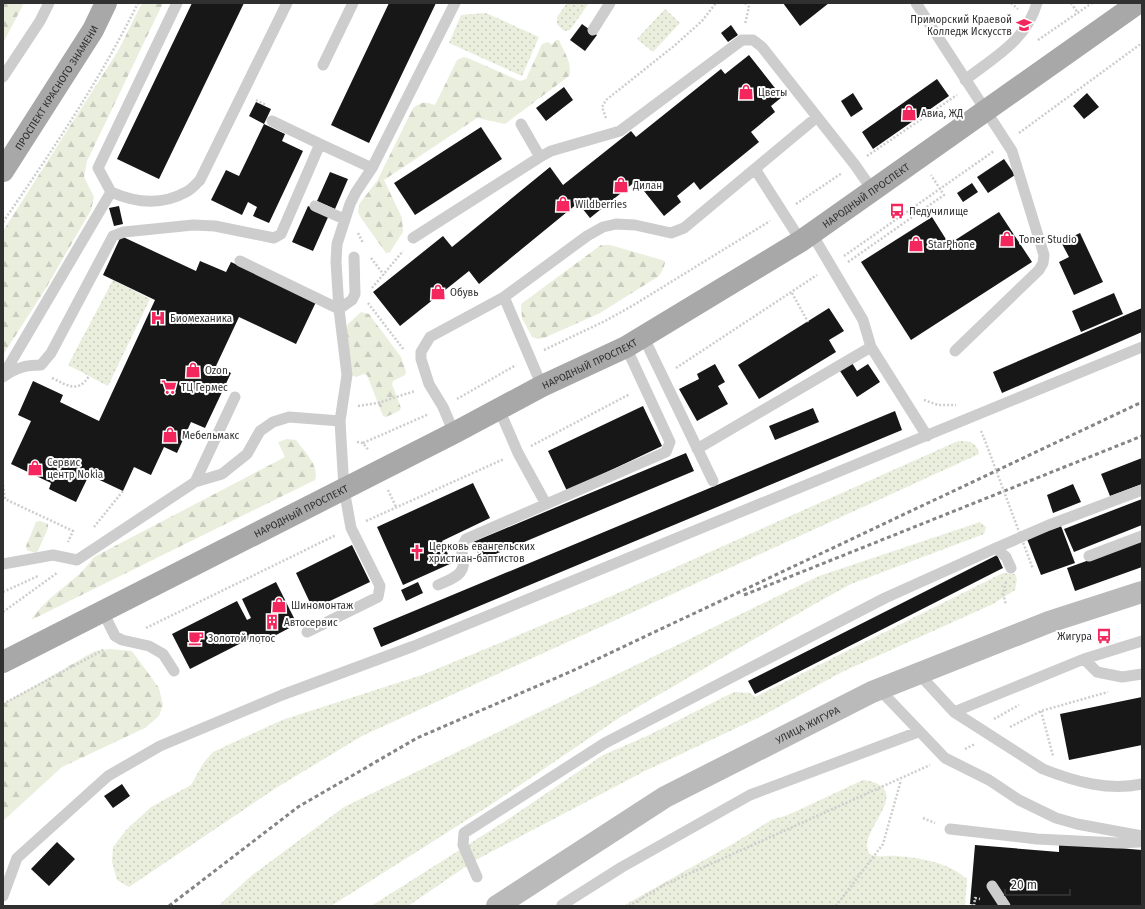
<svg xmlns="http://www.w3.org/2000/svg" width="1145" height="909" font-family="'Fira Sans',sans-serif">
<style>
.grass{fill:url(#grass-dots)}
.forest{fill:url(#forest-firs)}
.building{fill:#171717}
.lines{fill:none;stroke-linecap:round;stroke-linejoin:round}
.path{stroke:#cdcdcd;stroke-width:2.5;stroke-dasharray:2 2;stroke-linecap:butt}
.service{stroke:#cdcdcd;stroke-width:11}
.secondary{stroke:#bababa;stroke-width:22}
.primary{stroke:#a8a8a8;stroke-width:22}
.rail{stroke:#858585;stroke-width:3;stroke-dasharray:4 3;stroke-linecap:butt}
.path-bridge{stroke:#cdcdcd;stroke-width:2.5;stroke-dasharray:2 2;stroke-linecap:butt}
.labels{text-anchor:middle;stroke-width:4;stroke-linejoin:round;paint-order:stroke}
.poi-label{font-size:10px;fill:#303030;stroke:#fff;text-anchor:start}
.street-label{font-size:10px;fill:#303030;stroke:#fff}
</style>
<defs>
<pattern id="grass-dots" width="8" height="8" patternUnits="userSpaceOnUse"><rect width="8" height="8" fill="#eaeedd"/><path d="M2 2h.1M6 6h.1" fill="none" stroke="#c9ccbe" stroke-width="1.8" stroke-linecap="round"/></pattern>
<pattern id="forest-firs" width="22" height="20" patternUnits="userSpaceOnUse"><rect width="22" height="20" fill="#eaeedd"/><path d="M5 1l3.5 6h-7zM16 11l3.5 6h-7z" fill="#c9ccbe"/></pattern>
</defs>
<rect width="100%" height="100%" fill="#fff"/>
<!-- grass -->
<path class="grass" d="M567,3H589L570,30L564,31L557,24V17Z
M665,9L680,23L653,52L637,39Z
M486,13L539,37L522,76L449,43L461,15Z
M113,280L150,299L108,386L68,365Z
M958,441C969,441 977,442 979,454L362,736L276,788L129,887L117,880L112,862L113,847L126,830L151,807L191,785L204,762L213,752L282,720L422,675L507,640L609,597Z
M980,522L986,527L984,534L851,584L813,605L619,718L492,804L331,906H218L251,876L344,807L819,576Z
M1003,573L1015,574L1017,579L1015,590L993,604L842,672L762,716L645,771L474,861L408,906H371L507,820L603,755L647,736L734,692L750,693L755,697Z
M863,780C913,787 868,822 867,845C867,848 869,852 869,854C884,859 883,855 896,856C921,858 948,862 967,879L965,906H623L736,842L771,820L788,815Z"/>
<!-- forest -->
<path class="forest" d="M3,3H24L3,43Z
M142,3H163L87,161L84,177L94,197L91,210L46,288L3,355V231L118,51Z
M556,40H559C564,52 573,64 569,76L505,124L477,118L384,180L402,218L403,232L390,252L386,253L361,218L358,212L360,203L377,181L413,108C420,103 425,101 434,105L436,103L457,60L464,57L470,59L520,81L526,79L542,44L548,42L552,45Z
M601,245H610L662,260L665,262L664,267L659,276L600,313L544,338L538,339L532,337L522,318L521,304Z
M361,312L369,314L401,357L406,372L405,375L393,381L392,384L401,408L399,411L386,417L383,416L367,375L364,374L356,377L352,375L346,329L348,324Z
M287,439L296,440C304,451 320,466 315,480L31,620C47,595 77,582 94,557L285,457L278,442Z
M40,521L48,524V528L38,551L35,553L27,550L26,546L36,522Z
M110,649L132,651L159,688L163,705L159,716L145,728L62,767L3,821V704L95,651Z"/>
<!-- building -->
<path class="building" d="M192,3H244L159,179L117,159Z
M389,3H436L369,143L331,125Z
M783,3H829L800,26Z
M582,24L597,35L585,51L570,40Z
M731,25L738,35L728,42L721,33Z
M749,55L782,97L771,106L775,112L751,132L759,142L700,190L694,182L677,196L681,202L664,216L636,181L590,218L578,203L479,284L469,271L400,326L373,292L443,236L452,247L550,167L563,185L631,131L636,137L721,69L725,74Z
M937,79L949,96L873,149L862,132Z
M564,87L573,100L546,121L536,108Z
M853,93L863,109L851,117L841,101Z
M1087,93L1099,107L1084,119L1073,106Z
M256,102L271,109L264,124L249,116Z
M264,124L285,134L282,141L303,151L269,223L253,216L257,207L248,202L242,215L211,200L226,170L239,176Z
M481,127L502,159L415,215L394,183Z
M1004,159L1015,175L988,193L977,177Z
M330,172L348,179L335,209L317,201Z
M972,183L978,192L963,202L957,193Z
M119,206L123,224L114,226L109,208Z
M308,206L329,215L313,251L292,242Z
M999,212L1032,262L911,340L861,262L932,217L949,244Z
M1080,233L1103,282L1074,295L1059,262L1069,257L1061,242Z
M121,236L196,271L200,261L226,272L231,262L316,302L296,344L239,317L216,366L231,373L205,428L191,422L177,453L164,447L151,475L134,467L123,491L89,475L76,502L49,489L51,483L11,464L31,421L18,415L33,381L63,395L60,402L99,421L155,300L103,275Z
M1114,293L1123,314L1081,332L1072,311Z
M829,308L844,331L829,340L836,352L759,399L738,365Z
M1142,308V332L1002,393L993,372Z
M852,363L857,371L868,364L880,382L857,397L840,371Z
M715,364L725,382L718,386L728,404L697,421L679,389L699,379L697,374Z
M643,406L662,446L567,491L548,451Z
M813,408L819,422L775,440L769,426Z
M895,411L902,430L381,647L373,628Z
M686,453L694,471L481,560L473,542Z
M1142,458V484L1110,496L1101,474Z
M473,483L490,518L442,541L452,563L403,585L377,527Z
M1073,484L1081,502L1053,513L1047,495Z
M1142,499V525L1074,552L1064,529Z
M1061,526L1075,563L1041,575L1027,539Z
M1142,541V567L1075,591L1067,568Z
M352,545L370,582L313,609L296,573Z
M997,555L1003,568L755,694L748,681Z
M276,582L297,624L259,644L255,636L190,669L172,634L237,601L247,620L251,618L242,599Z
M418,582L423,593L406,601L401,590Z
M1142,697V745L1069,760L1060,714Z
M122,784L130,796L113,808L104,796Z
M57,842L75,859L49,886L31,869Z
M1059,843L1142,850V906H980L970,904L975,845L1059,852Z"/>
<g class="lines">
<!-- path -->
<path class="path" d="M745,3L749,7L745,24
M1011,3L1018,9
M1071,3L1078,13
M1038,40L1092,3
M256,100L266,105
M606,118L602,107L606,100L674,46L702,21L716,3
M1019,133L1142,43
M867,156L957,95
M796,204L842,173
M3,222C52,151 100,80 138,3
M358,233L363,243
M844,256L994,151
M371,258L384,275
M848,262L944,195L931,175
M372,288L403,251
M792,293L808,322
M368,303L404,350
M544,350L605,321L632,306L770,221
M676,368L817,275
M52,378C67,385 78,394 89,376
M457,399L516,365
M924,400L938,405H956
M358,406L378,403L415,391
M981,431L984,438
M357,442L363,443L369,451
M363,443L429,414
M531,446L630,394
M3,485L5,499L73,531L68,542
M388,490L396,507
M366,521L504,459
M94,527L123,491
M1006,582L1003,593L1006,605
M3,592L38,576
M3,612L57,573
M146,628L336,535
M3,704L105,649
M1041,711L1053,756
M994,719L1019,705
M1010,727L1041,711L1108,692
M965,749L975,744
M923,818L935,823
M629,906L664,885L930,765
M836,906L883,844L901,780
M974,906L975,898L980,899"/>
<!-- service -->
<path class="service" d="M916,3L1012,151L1044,255L1043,263L1039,270L955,351
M593,30L610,3
M323,65L353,3
M3,77L40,21L49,3
M965,80C994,57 1026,41 1037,3
M272,121L320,144
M521,124L540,157
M755,169L801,241
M111,192L98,168L177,3
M315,206L344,219
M812,234L863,320L871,347L927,436
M413,238L540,157L551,151L620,131L742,40H753L762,47L855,165L873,191
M240,261L339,309L352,300L355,294L354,257
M504,297L542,386
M643,336L713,481
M4,374L111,192C136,203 161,206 186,192C191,190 196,184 200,180L287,3
M3,377C16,368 25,365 41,365L51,353L113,236L124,232L193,225L215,226L274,238L281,234L320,144L372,168
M499,409L518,453L546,504
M454,433L443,407L429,384L421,359V352L430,337L504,297L587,236L603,227L616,224L635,225L671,233L684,228L817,117
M697,449L871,347
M195,482L235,397
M996,548L1049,525L1142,490
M1089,556L1142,536
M3,564L53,555L77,560L195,482L222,474L247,454L260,431L273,422L289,417L340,421
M438,585C458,577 469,572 461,549L466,539L666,452L670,442L626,347
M103,612L115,636L122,640L149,646L163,654L174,671
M307,632L378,597L380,586L351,528L344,489L340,421L347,375L339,309L336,262L337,244L350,204L356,192L372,168L455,3
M1084,659L1142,641
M918,673L954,712L1043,769C1076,782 1108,791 1142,784
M879,689L945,758L989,780L1019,800L1056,818L1077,824L1142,836
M954,712L1084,659L1097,672L1122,677L1142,674
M950,829L1037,839L1118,843L1139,842L1142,840
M477,877L463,845L464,833L605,743L885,598L996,548L1006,557L1011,568
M992,886L1005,906
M3,896L17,858L108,776L160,746L282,695L414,646L1142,347
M562,905L622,867L750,795L918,732"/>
<!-- secondary -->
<path class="secondary" id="s1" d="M497,906L665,797L872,692L1049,622L1142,592"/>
<!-- primary -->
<g class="primary">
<path id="s2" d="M3,171L93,30L106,3"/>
<path id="s3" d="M3,662L454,433L542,386L626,347L801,241L1138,3"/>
</g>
<!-- rail -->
<path class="rail" d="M744,595L1142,436
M169,906L298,807L417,738L572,671L1142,402"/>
<!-- path-bridge -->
<path class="path-bridge" d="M984,438L1033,569"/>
</g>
<!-- icons -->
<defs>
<g id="university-bare" transform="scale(1.2)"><path d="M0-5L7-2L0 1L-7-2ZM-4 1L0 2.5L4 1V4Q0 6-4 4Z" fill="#f3275d" stroke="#fff" stroke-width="2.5" paint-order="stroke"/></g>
<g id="shop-bare" transform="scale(1.2)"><path d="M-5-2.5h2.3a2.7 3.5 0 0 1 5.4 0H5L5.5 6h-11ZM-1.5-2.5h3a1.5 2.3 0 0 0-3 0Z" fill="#f3275d" stroke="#fff" stroke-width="2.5" paint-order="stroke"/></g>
<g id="bus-bare" transform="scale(1.2)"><path d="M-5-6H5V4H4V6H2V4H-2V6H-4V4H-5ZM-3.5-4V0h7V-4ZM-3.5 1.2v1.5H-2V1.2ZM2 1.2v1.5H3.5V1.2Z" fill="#f3275d" stroke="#fff" stroke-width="2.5" paint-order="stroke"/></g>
<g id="hospital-bare" transform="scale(1.2)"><path d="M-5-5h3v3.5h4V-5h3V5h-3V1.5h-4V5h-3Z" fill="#f3275d" stroke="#fff" stroke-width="2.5" paint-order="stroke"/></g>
<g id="supermarket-bare" transform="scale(1.2)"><path d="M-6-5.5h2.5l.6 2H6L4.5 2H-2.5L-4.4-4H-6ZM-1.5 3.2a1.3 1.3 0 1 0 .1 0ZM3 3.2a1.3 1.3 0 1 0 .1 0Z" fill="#f3275d" stroke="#fff" stroke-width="2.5" paint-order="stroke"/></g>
<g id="church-bare" transform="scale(1.2)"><path d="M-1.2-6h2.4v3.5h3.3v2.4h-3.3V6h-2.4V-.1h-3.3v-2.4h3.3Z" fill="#f3275d" stroke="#fff" stroke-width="2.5" paint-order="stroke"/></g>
<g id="building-bare" transform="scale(1.2)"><path d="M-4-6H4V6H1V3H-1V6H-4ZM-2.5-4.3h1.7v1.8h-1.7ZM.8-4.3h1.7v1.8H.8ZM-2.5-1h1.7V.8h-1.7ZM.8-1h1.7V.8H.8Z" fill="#f3275d" stroke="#fff" stroke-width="2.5" paint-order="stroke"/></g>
<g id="cafe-bare" transform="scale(1.2)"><path d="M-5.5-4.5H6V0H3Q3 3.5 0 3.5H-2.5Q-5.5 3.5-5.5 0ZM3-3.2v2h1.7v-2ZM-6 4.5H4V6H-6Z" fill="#f3275d" stroke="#fff" stroke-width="2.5" paint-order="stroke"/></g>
</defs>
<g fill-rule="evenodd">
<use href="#university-bare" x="1024" y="25"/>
<use href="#shop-bare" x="746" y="92"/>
<use href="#shop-bare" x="909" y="113"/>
<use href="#shop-bare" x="621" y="185"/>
<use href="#shop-bare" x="563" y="204"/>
<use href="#bus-bare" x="897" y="211"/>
<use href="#shop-bare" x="1007" y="239"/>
<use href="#shop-bare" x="916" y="244"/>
<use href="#shop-bare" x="438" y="292"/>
<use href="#hospital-bare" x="158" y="318"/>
<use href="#shop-bare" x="193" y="370"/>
<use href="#supermarket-bare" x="169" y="387"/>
<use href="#shop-bare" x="170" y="435"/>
<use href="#shop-bare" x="35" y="468"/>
<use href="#church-bare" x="417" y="552"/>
<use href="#shop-bare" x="279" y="605"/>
<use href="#building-bare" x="272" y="622"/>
<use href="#bus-bare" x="1104" y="636"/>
<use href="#cafe-bare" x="196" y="638"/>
</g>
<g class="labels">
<!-- poi labels -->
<g class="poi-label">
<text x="1012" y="23" text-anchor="end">Приморский Краевой<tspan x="1012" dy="12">Колледж Искусств</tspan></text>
<text x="758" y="96">Цветы</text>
<text x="921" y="117">Авиа, ЖД</text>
<text x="633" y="189">Дилан</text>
<text x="575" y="208">Wildberries</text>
<text x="909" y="215">Педучилище</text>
<text x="1019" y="243">Toner Studio</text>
<text x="928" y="248">StarPhone</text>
<text x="450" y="296">Обувь</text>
<text x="170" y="322">Биомеханика</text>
<text x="205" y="374">Ozon</text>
<text x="181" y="391">ТЦ Гермес</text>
<text x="182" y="439">Мебельмакс</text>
<text x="47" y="466">Сервис<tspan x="47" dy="12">центр Nokia</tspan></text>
<text x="429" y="550">Церковь евангельских<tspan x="429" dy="12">христиан-баптистов</tspan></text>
<text x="291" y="609">Шиномонтаж</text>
<text x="284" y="626">Автосервис</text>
<text x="1092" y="640" text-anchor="end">Жигура</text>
<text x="208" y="642">Золотой лотос</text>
</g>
<!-- street labels -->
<g class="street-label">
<text dy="4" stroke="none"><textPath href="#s2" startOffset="99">ПРОСПЕКТ КРАСНОГО ЗНАМЕНИ</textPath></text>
<text dy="4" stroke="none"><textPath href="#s3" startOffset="982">НАРОДНЫЙ ПРОСПЕКТ</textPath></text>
<text dy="4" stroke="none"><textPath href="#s3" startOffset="658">НАРОДНЫЙ ПРОСПЕКТ</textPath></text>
<text dy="4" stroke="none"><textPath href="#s3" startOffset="334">НАРОДНЫЙ ПРОСПЕКТ</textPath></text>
<text dy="4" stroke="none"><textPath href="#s1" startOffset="360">УЛИЦА ЖИГУРА</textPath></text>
</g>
</g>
<!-- border -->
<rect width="1145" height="909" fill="none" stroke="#303030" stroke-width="8"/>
<!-- scale -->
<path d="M1005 889v6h65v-6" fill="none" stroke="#303030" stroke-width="2"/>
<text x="1011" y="889" font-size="12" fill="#303030" stroke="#ffffff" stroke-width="3" paint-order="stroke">20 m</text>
</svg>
